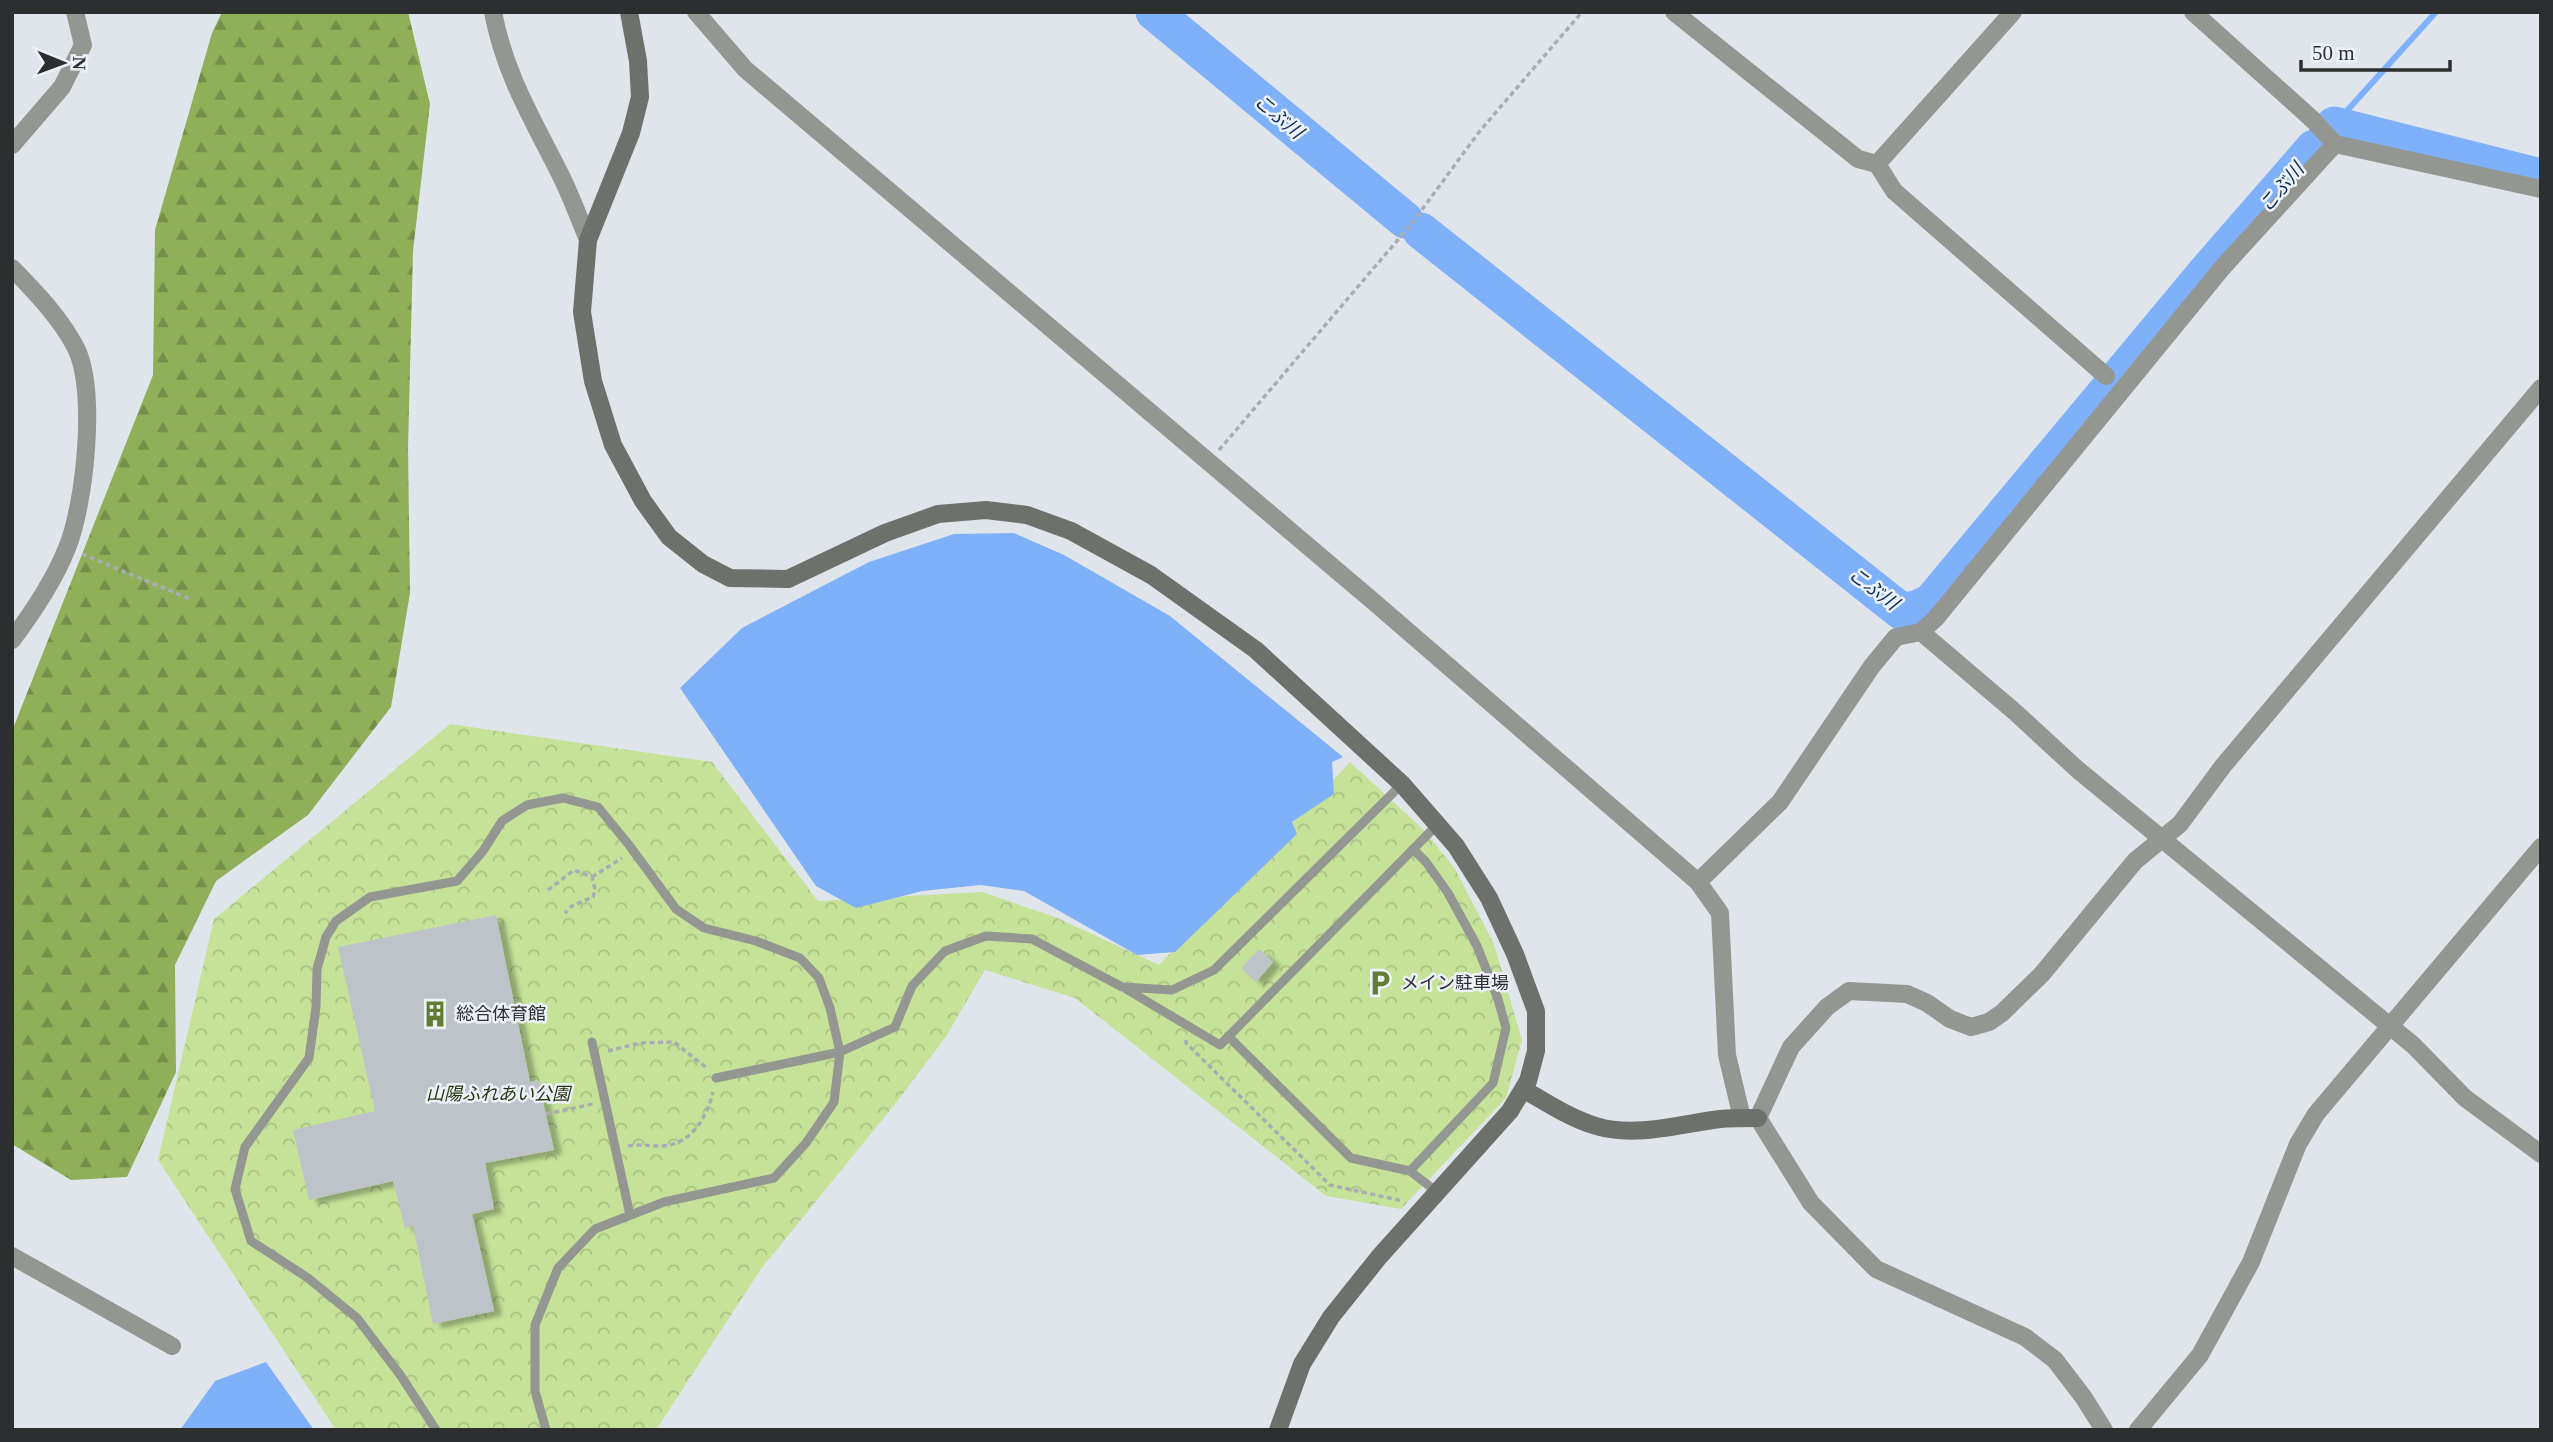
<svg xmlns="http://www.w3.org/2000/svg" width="2553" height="1442" font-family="'Times New Roman','Noto Sans JP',serif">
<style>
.forest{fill:url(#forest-firs)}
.park{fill:url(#park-crowns)}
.water{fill:#7fb1fa}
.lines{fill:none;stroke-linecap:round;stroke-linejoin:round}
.stream{stroke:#7fb1fa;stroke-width:6}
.river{stroke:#7fb1fa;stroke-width:37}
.building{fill:#bec3ca;filter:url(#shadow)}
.path{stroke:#a9adb3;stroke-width:3.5;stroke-dasharray:5 3.5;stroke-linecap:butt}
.lane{stroke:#949692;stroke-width:9}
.street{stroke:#949692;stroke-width:18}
.secondary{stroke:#6e706c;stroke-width:18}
.labels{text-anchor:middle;stroke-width:5;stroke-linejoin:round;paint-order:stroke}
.poi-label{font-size:18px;fill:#2c2e30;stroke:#edf2f9;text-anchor:start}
.park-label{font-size:18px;font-style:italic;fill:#283410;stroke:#edf2f9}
.water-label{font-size:19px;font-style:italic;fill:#0d2d5b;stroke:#edf2f9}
</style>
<defs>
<pattern id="forest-firs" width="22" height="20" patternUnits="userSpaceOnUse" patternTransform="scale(1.75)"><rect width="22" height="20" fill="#8faf59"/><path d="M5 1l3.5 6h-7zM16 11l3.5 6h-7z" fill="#758f4a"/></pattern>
<pattern id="park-crowns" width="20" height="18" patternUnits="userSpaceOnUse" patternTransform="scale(1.75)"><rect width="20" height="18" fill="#c5e298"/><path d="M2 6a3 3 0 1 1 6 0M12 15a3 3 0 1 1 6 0" fill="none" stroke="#a9c283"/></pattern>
<filter id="shadow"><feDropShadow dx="8" dy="4.5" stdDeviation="2" flood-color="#0004"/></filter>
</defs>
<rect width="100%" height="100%" fill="#e0e5ec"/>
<!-- forest -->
<path class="forest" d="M222,12H408L430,104L413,251L408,448L410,593L391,707L308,815L216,881L175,965L176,1072L127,1177L71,1180L12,1144V731L153,375L155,230L212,33Z"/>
<!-- park -->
<path class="park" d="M450,724L712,762L818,901L982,892L1055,917L1159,965L1350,762L1425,831L1455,869L1494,944L1522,1040L1506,1098L1401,1209L1326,1196L1075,998L985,970L945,1038L895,1104L761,1269L656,1430H336L158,1160L214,919Z"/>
<!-- water -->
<path class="water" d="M1014,533L1064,555L1170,616L1343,757L1332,762L1334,794L1292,822L1297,834L1175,952L1137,955L1024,891L981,885L922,891L856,908L816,886L680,688L742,628L869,562L954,534Z
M266,1362L314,1430H180L215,1381Z"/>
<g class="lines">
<!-- stream -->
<path class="stream" d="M2335,124L2436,12"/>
<!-- river -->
<path class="river" d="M1154,12L1405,220
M2334,125L2541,177
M1421,231L1901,611L1916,609L1931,602L2206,272L2314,148"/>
</g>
<!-- building -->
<path class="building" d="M496,915L530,1082L538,1080L554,1150L485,1163L494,1209L472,1214L494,1311L433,1324L413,1226L405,1228L393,1181L309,1200L293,1130L375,1111L338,947Z
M1259,949L1273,962L1256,982L1241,968Z"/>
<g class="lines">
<!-- path -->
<path class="path" d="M1219,450L1413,222L1479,132L1582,12
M82,554L190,599
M592,877L622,858
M548,890L574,870L592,877L595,889L593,897L572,906L565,913
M1186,1040V1043L1330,1185L1403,1201
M608,1051L640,1043L674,1042L708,1069
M546,1114L593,1104
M628,1146C640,1144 650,1146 662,1146C691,1145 707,1117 713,1092"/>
<!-- lane -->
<path class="lane" d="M1126,989L1220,1045L1437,825
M1228,1036L1351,1158L1410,1171L1493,1083L1506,1028L1498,999L1477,946L1448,893L1426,862L1413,849
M592,1042L630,1215
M716,1078L840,1052L895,1027L912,986L945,951L986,936L1032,939L1122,987L1172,990L1214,970L1402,784
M1410,1171L1437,1192
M436,1430L401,1376L357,1318L308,1278L251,1241L235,1189L245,1147L309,1058L316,1007L317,969L326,937L336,921L370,897L457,881L483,851L502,821L527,805L563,798L598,807L629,845L676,909L704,928L756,941L800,958L819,978L830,1008L840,1052L834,1102L806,1143L774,1178L664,1202L595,1229L558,1268L535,1325V1391L546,1430"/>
<!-- street -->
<path class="street" d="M493,12C505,76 535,123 563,180C572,199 580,220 588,240
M696,12L745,69L1374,602L1698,882L1720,913L1727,1055L1742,1118
M1674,12L1858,159L1877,164L1894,191L2106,376
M2193,12L2313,120L2335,144L2541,189
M12,145L62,87L83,45L75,12
M1877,164L2013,12
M12,268C36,293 60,317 76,348C97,390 85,504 67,548C54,581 33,612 12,640
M1921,632L2015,712L2078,770L2413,1045L2465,1098L2541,1154
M1698,882L1780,802L1872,666L1896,637L1921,632L1936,618L2222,268L2335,144
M12,1256L172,1346
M2104,1430L2084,1398L2055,1360L2025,1337L1876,1269L1811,1203L1758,1118L1791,1047L1827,1007L1849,991L1907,994L1927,1003L1950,1019L1971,1027L1989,1022L2002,1013L2042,974L2135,861L2180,824L2223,766L2541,388
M2138,1430L2200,1355L2251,1262L2298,1144L2316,1114L2541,847"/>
<!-- secondary -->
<path class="secondary" d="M629,12L638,61L640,97L631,133L588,240L582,312L593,381L613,445L643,501L669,537L703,564L730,578L788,579L885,533L938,514L986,510L1027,515L1071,531L1151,575L1256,650L1402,784L1456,846L1489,898L1515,954L1536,1011V1051L1528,1081L1510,1111L1379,1257L1331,1317L1302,1364L1278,1430
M1523,1089C1547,1103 1570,1118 1596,1126C1635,1138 1681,1124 1720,1119C1732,1118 1745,1118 1758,1118"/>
</g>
<!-- icons -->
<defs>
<g id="parking-bare" transform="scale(2.1)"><path d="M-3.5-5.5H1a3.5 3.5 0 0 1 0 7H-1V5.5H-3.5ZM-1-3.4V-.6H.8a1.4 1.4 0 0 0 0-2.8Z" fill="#627d31" stroke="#edf2f9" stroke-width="2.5" paint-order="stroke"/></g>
<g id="building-bare" transform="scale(2.1)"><path d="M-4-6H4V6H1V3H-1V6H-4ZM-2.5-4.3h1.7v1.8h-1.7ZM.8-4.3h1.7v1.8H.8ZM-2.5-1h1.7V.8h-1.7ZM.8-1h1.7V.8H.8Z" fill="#627d31" stroke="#edf2f9" stroke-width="2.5" paint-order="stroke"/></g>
</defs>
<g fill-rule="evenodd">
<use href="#parking-bare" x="1380" y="983"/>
<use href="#building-bare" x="435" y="1014"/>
</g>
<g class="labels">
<!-- poi labels -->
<g class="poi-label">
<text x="1401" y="989">メイン駐車場</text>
<text x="456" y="1020">総合体育館</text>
</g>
<!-- park labels -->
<g class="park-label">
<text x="498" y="1100">山陽ふれあい公園</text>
</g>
<!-- water labels -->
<g class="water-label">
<text transform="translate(1279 116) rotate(40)" y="7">こぶ川</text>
<text transform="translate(2281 187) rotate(-50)" y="7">こぶ川</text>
<text transform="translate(1874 588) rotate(37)" y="7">こぶ川</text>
</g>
</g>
<!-- border -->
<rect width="2553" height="1442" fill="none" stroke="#2c2e30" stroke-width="28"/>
<!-- north arrow -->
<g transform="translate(63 63) rotate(91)" stroke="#edf2f9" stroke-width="5" paint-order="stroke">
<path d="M0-5L12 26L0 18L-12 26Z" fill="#2c2e30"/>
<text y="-10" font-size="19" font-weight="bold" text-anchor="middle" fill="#2c2e30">N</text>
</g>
<!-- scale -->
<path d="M2301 60v10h149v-10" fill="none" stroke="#2c2e30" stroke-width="3.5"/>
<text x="2312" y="60" font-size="21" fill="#2c2e30" stroke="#edf2f9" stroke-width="5" paint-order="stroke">50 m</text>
</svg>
